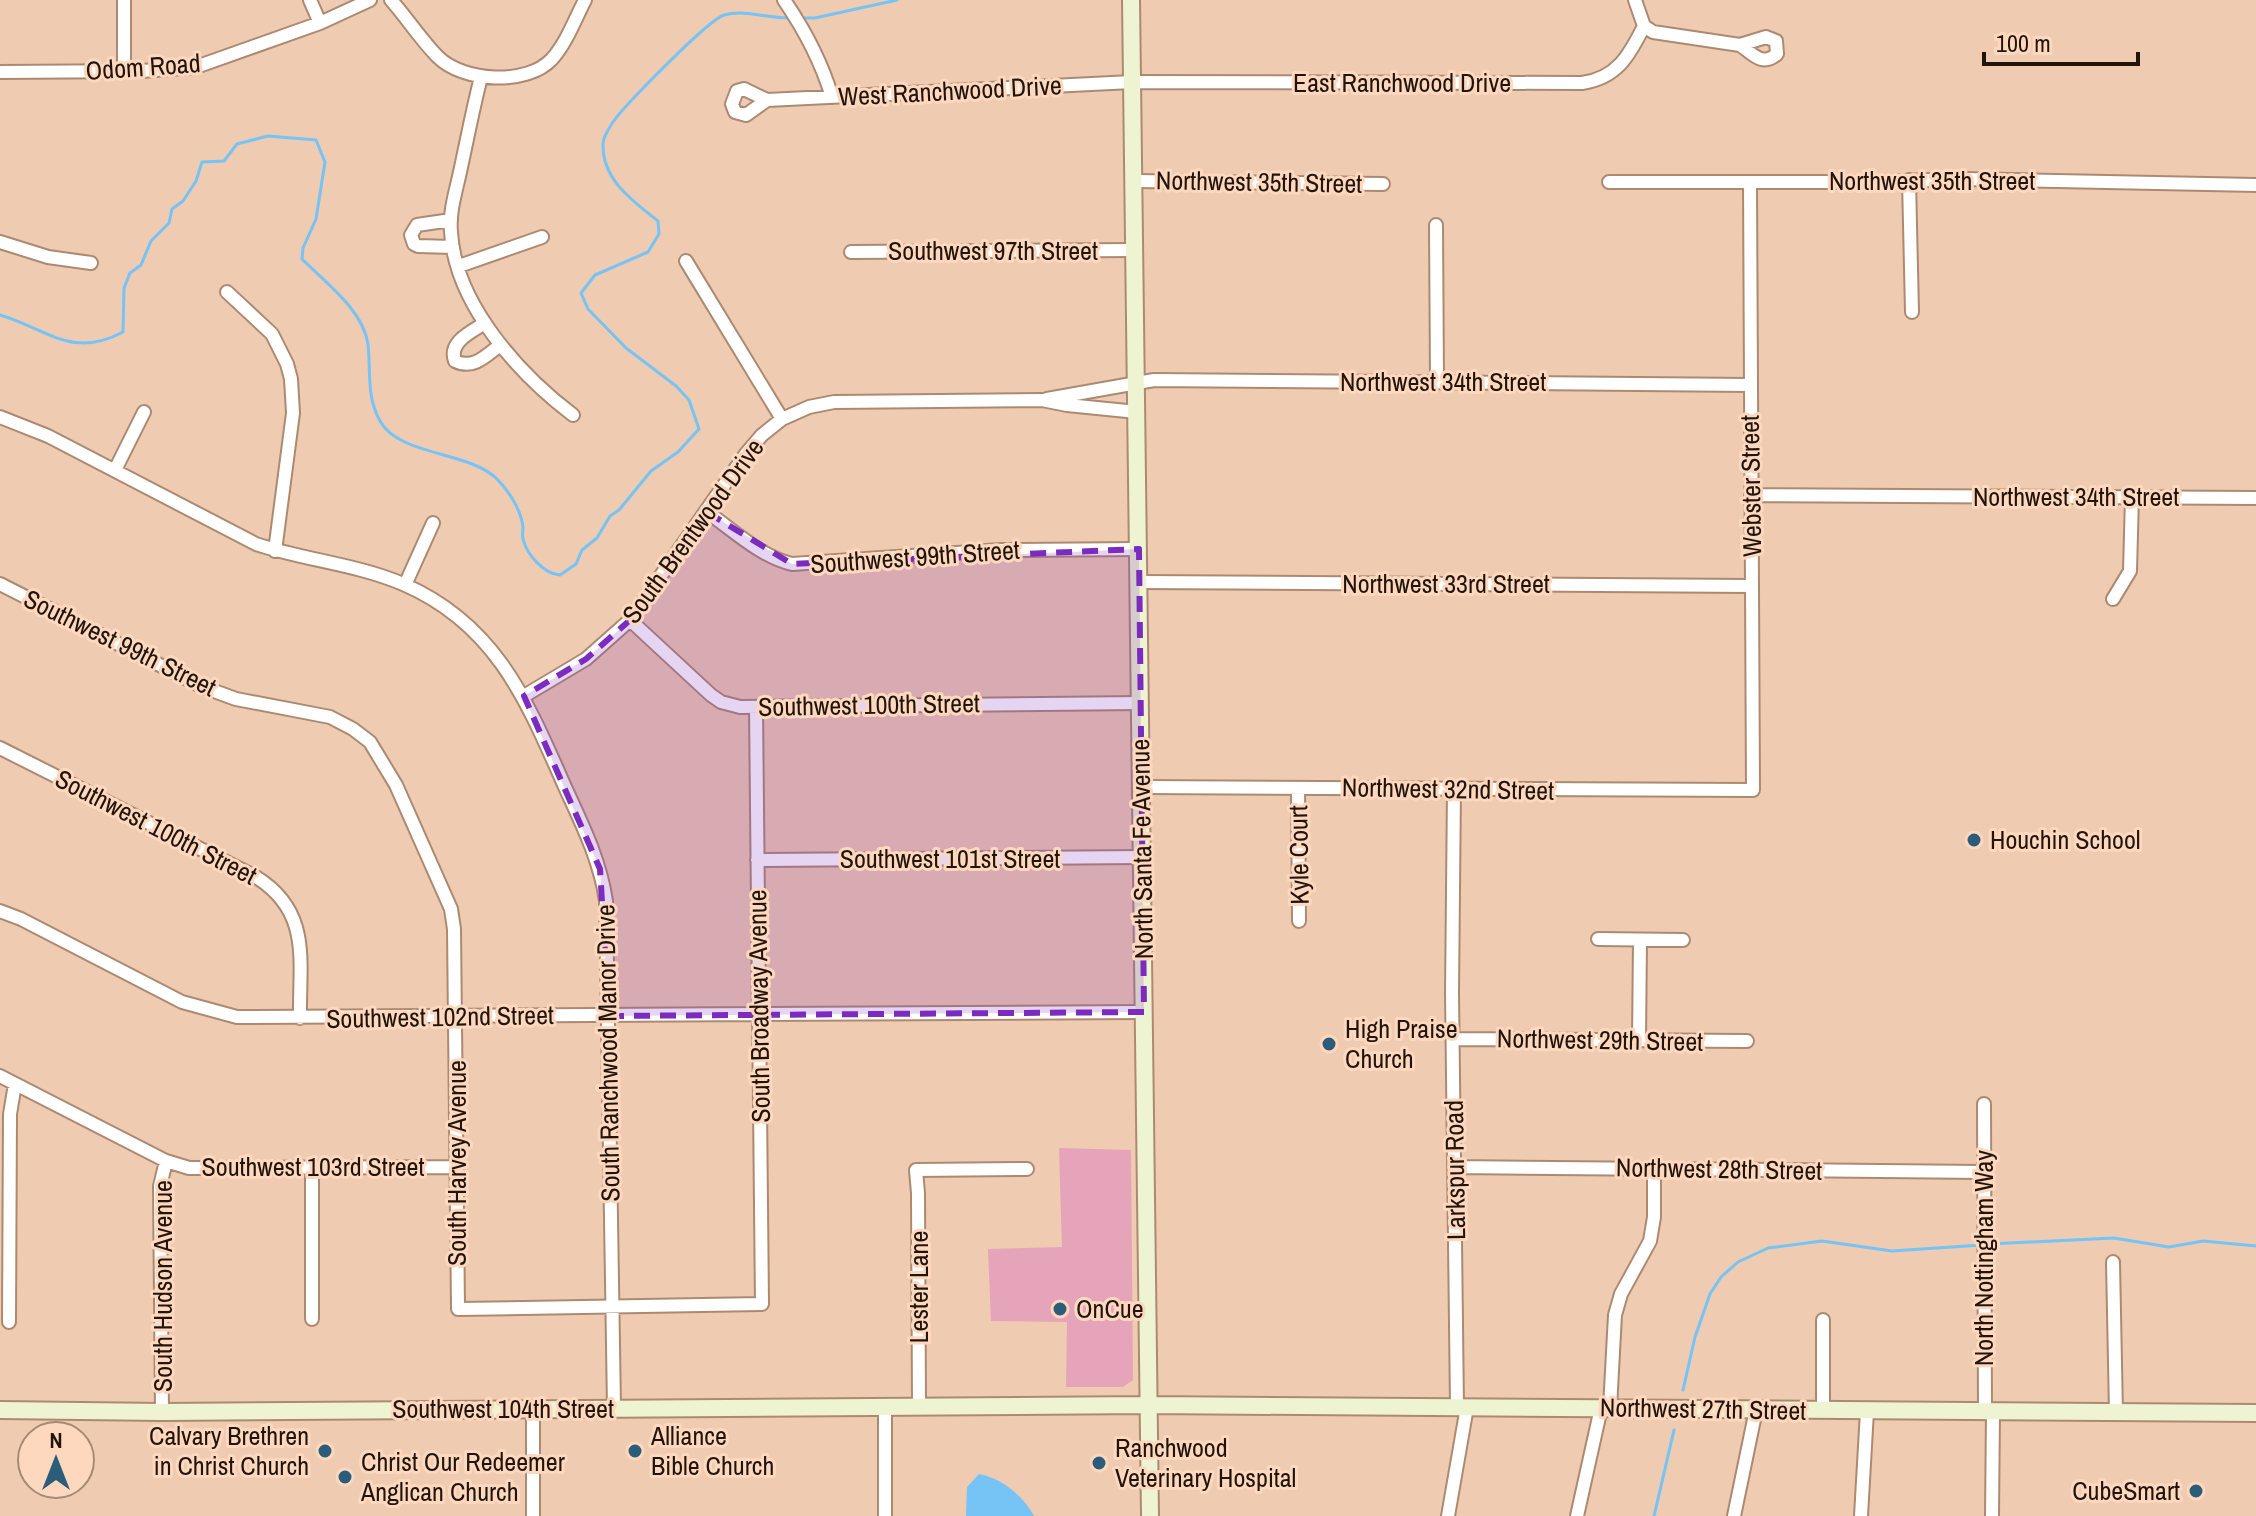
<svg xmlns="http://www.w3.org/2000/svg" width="2256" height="1516" font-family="'Archivo Narrow',sans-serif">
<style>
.green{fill:#e5a4b9}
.water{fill:#76c3f5}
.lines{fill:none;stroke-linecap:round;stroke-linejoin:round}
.stream{stroke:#76c3f5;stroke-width:3}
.minor-casing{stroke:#ac8a72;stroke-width:16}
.secondary-casing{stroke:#ac8a72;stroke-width:20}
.minor{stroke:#fff;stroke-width:12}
.secondary{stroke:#eef4d1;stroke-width:16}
.marked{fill:#7b2cbf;fill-opacity:0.2;stroke:#7b2cbf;stroke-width:6;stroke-dasharray:16 10;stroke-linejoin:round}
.poi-dot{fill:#2b5c7a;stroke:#fdd8be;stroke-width:3}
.labels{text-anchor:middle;stroke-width:6;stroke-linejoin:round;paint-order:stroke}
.street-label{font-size:26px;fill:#21140b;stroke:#fdd8be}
.poi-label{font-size:26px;fill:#21140b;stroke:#fdd8be;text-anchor:start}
</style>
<rect width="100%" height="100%" fill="#efcbb1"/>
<!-- green -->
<path class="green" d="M1059,1148L1131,1150L1133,1380L1123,1387H1066L1067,1322L991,1321L988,1249L1062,1247Z"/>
<!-- water -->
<path class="water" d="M979,1474C1002,1478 1024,1497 1034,1516H966L967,1487Z"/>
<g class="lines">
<!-- stream -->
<path class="stream" d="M802,18H815L897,0
M0,315C49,330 72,359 123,332L124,288L130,273L141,265L151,241L169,223L172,209L183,201L196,181L202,162L224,161L237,144L268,136L316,140L325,162L316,219L303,248L302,259C325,282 363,310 368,344C371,371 366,396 380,421C399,456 469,451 497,479C509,491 521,510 523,527C523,531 522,535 523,539C527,555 544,574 560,575L576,564L582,550L597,538L610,516L619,510L651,471L678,452L699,429L689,400L676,386L626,348L588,309L581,293L595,275L648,252L659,234L658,221C633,201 602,180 603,144C603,138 609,128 613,122C625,105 708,20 724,15C747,9 768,19 791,18
M1989,1244L2114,1238L2169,1247L2203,1241L2256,1246
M1683,1390L1695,1337L1710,1294L1721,1277L1738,1262L1768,1248L1822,1241L1892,1251L1982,1245
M1654,1516L1674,1430"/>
<!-- minor casing -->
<g class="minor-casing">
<path id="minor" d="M124,0V71
M310,0L320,23
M391,0C407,18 421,40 438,57C463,82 527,86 552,59C567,42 575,19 585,0
M784,0C804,29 822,64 832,97
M1635,0L1644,26L1653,32L1740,45L1766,37L1776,41L1777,54C1762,67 1753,54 1740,45
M0,72L142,71L196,67L320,23L370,0
M481,77C473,108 467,140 460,172C456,191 449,212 451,232C455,304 519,374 573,415
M767,100L746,115L735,112L732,104L737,91L744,89L767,100L1132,82L1582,83C1617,78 1629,56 1644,26
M1909,180L1912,312
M1134,181L1383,184
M1609,182H1868L1965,179L2256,185
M451,220L417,225L411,235L414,244L418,246L453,247
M1436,225L1437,382
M0,242L48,257L91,263
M851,252L1135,250
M686,261L782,419
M459,266L542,237
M227,292L272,334L287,364L291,379L293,413L275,551
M485,323C471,332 448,342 455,361C473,370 486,356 500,345
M1047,399L1154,380L1750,385
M0,417L48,436L256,544C304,560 356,564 403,584C496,624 527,701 565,787C582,824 600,860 606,901L614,1408
M115,470L144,412
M1751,495L2256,498
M707,512C733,530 761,557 792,564L1001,550L1139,549
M1139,582L1752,586
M0,584L203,687L236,699L330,717L353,729L370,742L396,785L451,909L454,929L458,1309L762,1304L756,707
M405,585L433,523
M2113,599L2130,571L2132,497
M630,620L711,695L721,702L740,707L1141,703
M524,696L586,659L630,620L745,455L762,435L782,419L809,407L834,402L1042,400L1067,405L1137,412
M0,748L256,877C312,912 299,961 300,1018
M1142,787L1753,790L1750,183
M1298,788L1299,921
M1454,789L1452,993L1457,1407
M757,860L1143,857
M0,911L21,919L182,1002L237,1017L1144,1012
M1598,939L1683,940
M1453,1039L1747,1041
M1639,1040L1640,941
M0,1076L166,1161L189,1168L456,1167
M1984,1104L1985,1412
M1455,1167L1983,1172
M312,1168V1319
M2113,1262L2116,1413
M1823,1320V1410
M9,1322L10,1114L15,1084
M919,1405L918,1193L916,1170L1027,1169
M1610,1408L1615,1315L1621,1294L1650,1241L1654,1217V1169
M162,1412L160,1186L166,1161
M533,1516V1408
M885,1516V1406
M1448,1516L1467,1407
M1577,1516L1601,1408
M1734,1516L1756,1410
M1861,1516L1867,1411
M1992,1516L1993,1412"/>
</g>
<!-- secondary casing -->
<g class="secondary-casing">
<path id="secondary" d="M1131,0L1150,1516
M0,1410L162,1412L1149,1405L2256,1413"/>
</g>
<!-- minor -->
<use href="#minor" class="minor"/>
<!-- secondary -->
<use href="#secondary" class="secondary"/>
</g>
<!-- marked area -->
<path class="marked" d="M707,512L792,564L1139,549L1144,1012L609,1016L600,869L524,696L586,659L630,620Z"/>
<!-- markers -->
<g class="poi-dot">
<circle cx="1974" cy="840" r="8"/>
<circle cx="1329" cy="1044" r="8"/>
<circle cx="1060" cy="1309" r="8"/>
<circle cx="325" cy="1451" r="8"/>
<circle cx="635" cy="1451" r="8"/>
<circle cx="1099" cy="1463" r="8"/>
<circle cx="345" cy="1477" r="8"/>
<circle cx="2196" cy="1491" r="8"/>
</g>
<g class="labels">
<!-- street labels -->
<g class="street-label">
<text transform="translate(143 67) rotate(-4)" y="9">Odom Road</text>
<text x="1402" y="92">East Ranchwood Drive</text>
<text transform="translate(950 91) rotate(-3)" y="9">West Ranchwood Drive</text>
<text x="1932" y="190">Northwest 35th Street</text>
<text transform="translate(1259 182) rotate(1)" y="9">Northwest 35th Street</text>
<text x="993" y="260">Southwest 97th Street</text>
<text x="1443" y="391">Northwest 34th Street</text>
<text transform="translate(1751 486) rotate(-91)" y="9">Webster Street</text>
<text x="2076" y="506">Northwest 34th Street</text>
<text transform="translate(693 531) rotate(-54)" y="9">South Brentwood Drive</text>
<text transform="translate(915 557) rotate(-4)" y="9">Southwest 99th Street</text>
<text x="1446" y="593">Northwest 33rd Street</text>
<text transform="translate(120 643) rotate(26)" y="9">Southwest 99th Street</text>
<text transform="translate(869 705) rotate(-1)" y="9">Southwest 100th Street</text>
<text transform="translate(1448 789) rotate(1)" y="9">Northwest 32nd Street</text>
<text transform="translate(156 827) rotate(27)" y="9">Southwest 100th Street</text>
<text transform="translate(1142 849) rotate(-91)" y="9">North Santa Fe Avenue</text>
<text transform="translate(1299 855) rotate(-91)" y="9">Kyle Court</text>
<text x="950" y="868">Southwest 101st Street</text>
<text transform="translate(759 1006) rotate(-91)" y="9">South Broadway Avenue</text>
<text transform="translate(440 1017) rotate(-1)" y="9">Southwest 102nd Street</text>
<text transform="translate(1600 1040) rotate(1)" y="9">Northwest 29th Street</text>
<text transform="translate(608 1053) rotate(-91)" y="9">South Ranchwood Manor Drive</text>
<text transform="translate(457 1163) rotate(-90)" y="9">South Harvey Avenue</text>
<text x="313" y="1176">Southwest 103rd Street</text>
<text transform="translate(1719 1169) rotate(1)" y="9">Northwest 28th Street</text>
<text transform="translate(1455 1170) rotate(-91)" y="9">Larkspur Road</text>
<text transform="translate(1984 1258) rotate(-90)" y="9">North Nottingham Way</text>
<text transform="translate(163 1286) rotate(-90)" y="9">South Hudson Avenue</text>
<text transform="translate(919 1287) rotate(-90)" y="9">Lester Lane</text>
<text x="503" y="1418">Southwest 104th Street</text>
<text transform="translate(1703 1409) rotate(1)" y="9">Northwest 27th Street</text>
</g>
<!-- poi labels -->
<g class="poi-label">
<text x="1990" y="849">Houchin School</text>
<text x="1345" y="1038">High Praise<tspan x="1345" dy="30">Church</tspan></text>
<text x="1076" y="1318">OnCue</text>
<text x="309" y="1445" text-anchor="end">Calvary Brethren<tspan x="309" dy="30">in Christ Church</tspan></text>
<text x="651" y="1445">Alliance<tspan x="651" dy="30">Bible Church</tspan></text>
<text x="1115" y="1457">Ranchwood<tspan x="1115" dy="30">Veterinary Hospital</tspan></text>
<text x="361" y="1471">Christ Our Redeemer<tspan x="361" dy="30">Anglican Church</tspan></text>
<text x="2180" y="1500" text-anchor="end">CubeSmart</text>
</g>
</g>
<!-- north arrow -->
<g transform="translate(56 1460)"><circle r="38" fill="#fdd8be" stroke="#a58a76" stroke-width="2"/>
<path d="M0-6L14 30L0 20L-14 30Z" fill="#2b5c7a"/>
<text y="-12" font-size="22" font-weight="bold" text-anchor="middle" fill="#21140b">N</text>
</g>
<!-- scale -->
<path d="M1984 52v12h154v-12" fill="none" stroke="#21140b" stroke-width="4"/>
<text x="1996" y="52" font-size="24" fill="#21140b" stroke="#fdd8be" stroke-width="6" paint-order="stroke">100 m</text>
</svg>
